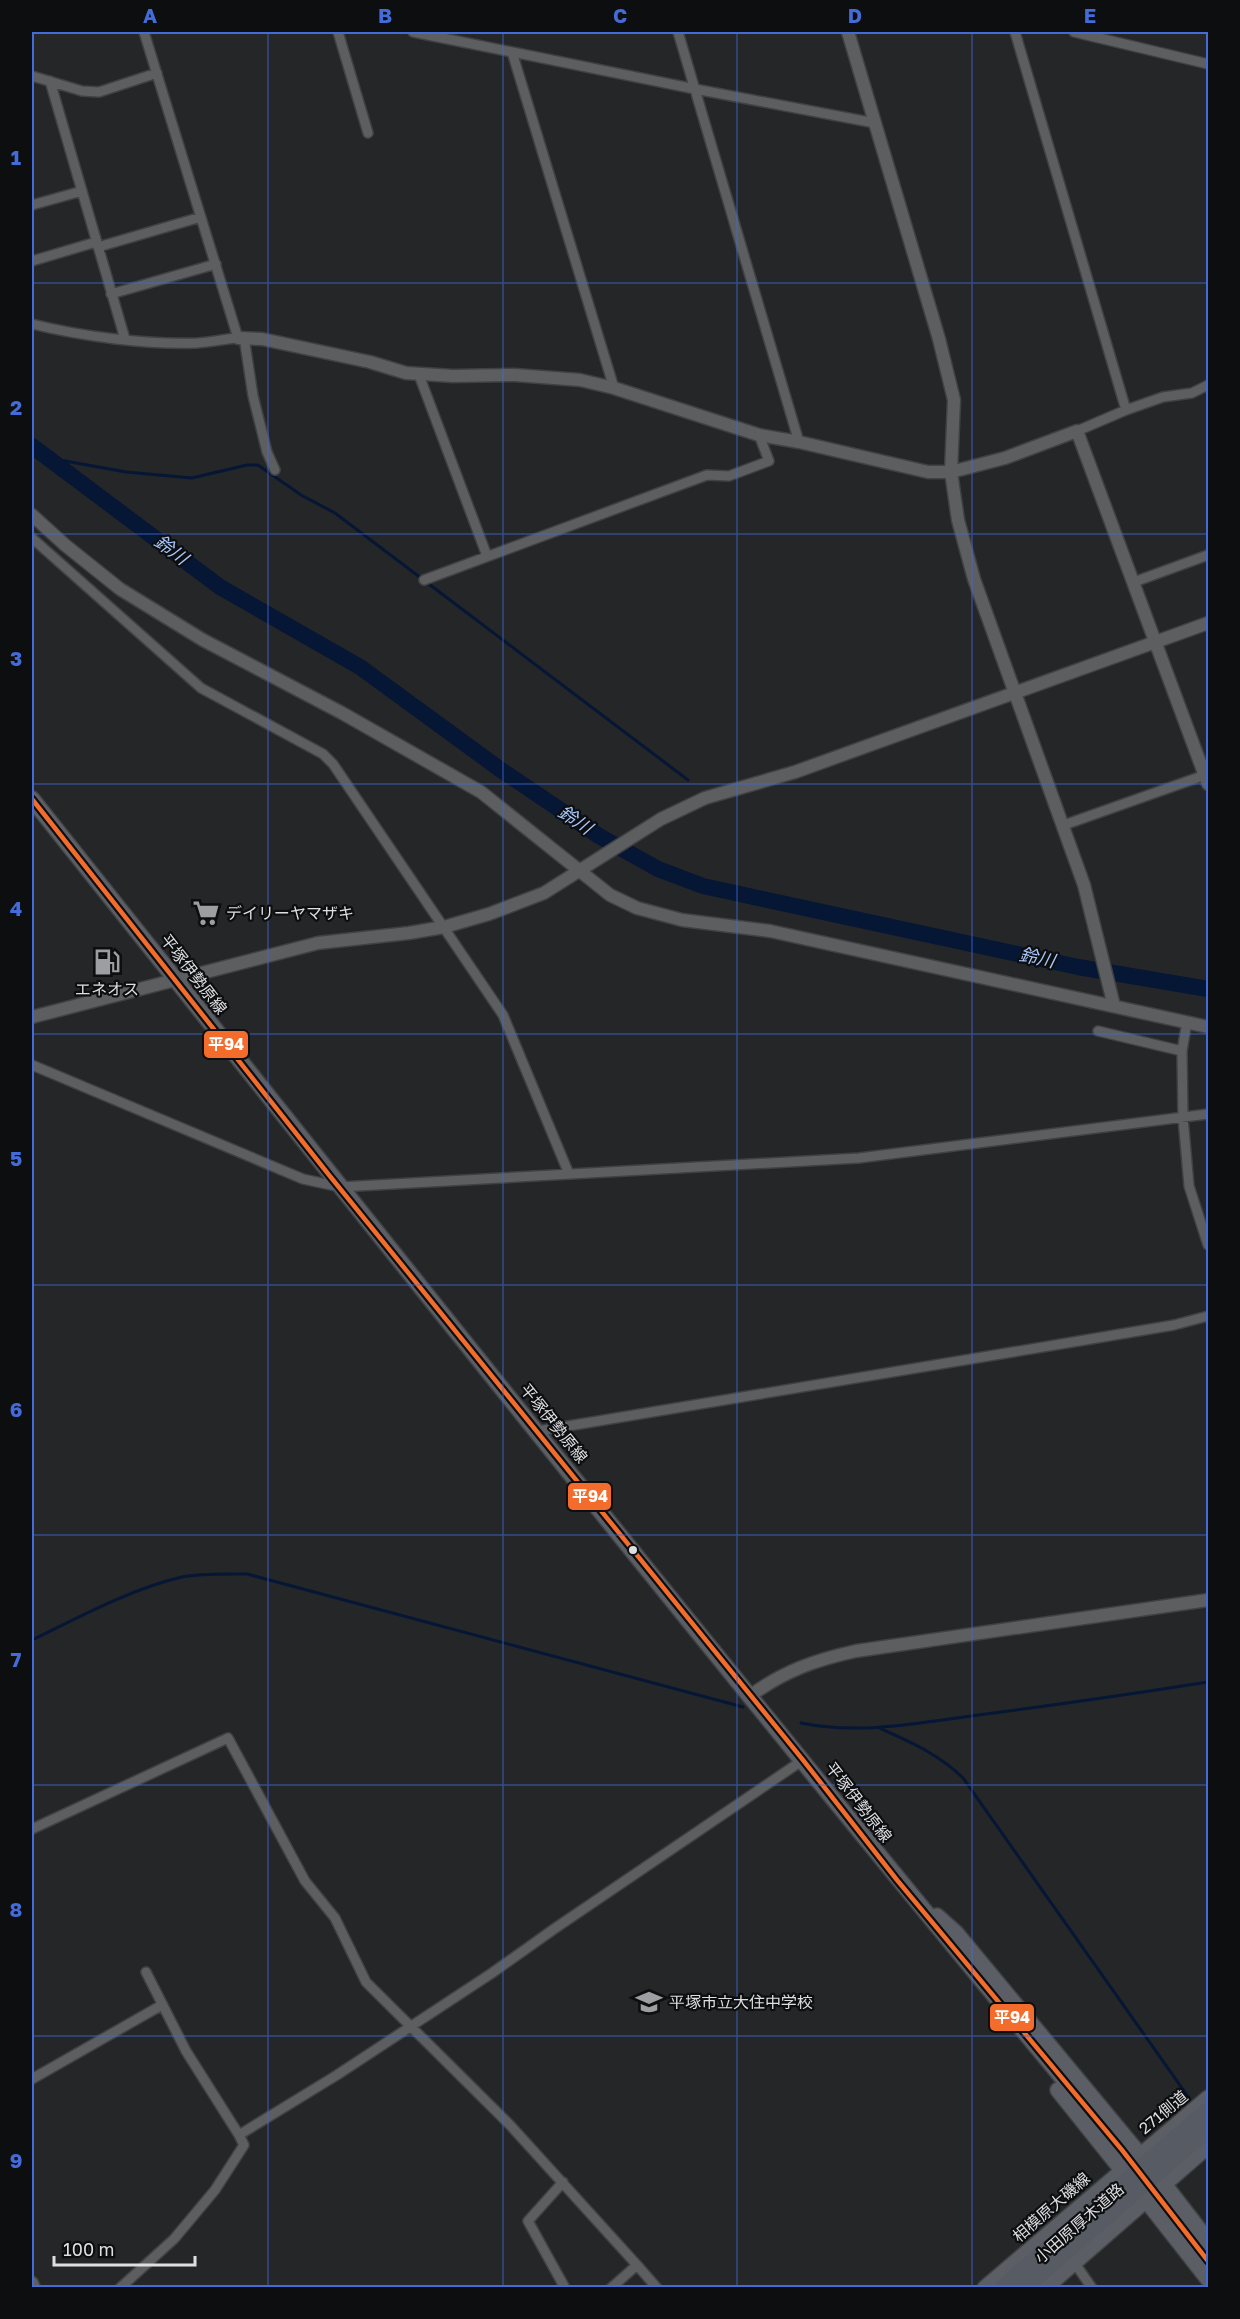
<svg xmlns="http://www.w3.org/2000/svg" width="1240" height="2319" font-family="'Golos Text','Noto Sans JP',sans-serif">
<style>
.lines{fill:none;stroke-linecap:round;stroke-linejoin:round}
.stream{stroke:#061635;stroke-width:3}
.river{stroke:#061635;stroke-width:16}
.minor-casing{stroke:#3f4143;stroke-width:12}
.tertiary-casing{stroke:#3f4143;stroke-width:15}
.primary-casing{stroke:#3f4143;stroke-width:18}
.motorway-casing{stroke:#3f4143;stroke-width:21}
.minor{stroke:#5d5e60;stroke-width:9}
.tertiary{stroke:#5d5e60;stroke-width:12}
.primary{stroke:#5b5f65;stroke-width:15}
.motorway{stroke:#575c64;stroke-width:18}
.bus-1-casing{stroke:#0d0e10;stroke-width:9}
.bus-1{stroke:#f36c2b;stroke-width:4.5}
.grid{fill:none;stroke:#436bda;stroke-width:1.5;stroke-opacity:0.55}
.bus-dot{fill:#dddfe3;stroke:#0d0e10;stroke-width:2}
.labels{text-anchor:middle;stroke-width:4.5;stroke-linejoin:round;paint-order:stroke}
.poi-label{font-size:16px;fill:#dddfe3;stroke:#0d0e10;text-anchor:start}
.street-label{font-size:16px;fill:#dddfe3;stroke:#0d0e10}
.water-label{font-size:18px;font-style:italic;fill:#a9c7fc;stroke:#0d0e10}
.line-badge{stroke:#0d0e10;stroke-width:2}
.badge-label{font-size:16px;text-anchor:middle;font-weight:bold;fill:#fff}
.neatline{fill:none;stroke:#436bda;stroke-width:2}
.grid-label{font-size:20px;text-anchor:middle;font-weight:bold;fill:#436bda}
</style>
<rect width="100%" height="100%" fill="#242628"/>
<g class="lines">
<!-- stream -->
<path class="stream" d="M43,457L126,472L192,478L247,465H258L301,495L335,513L688,780
M32,1640C77,1618 133,1588 182,1577C203,1573 226,1574 247,1574L743,1707
M801,1723C860,1735 919,1723 978,1715C1055,1705 1132,1694 1208,1682
M879,1728C910,1742 939,1754 963,1778L1189,2098"/>
<!-- river -->
<path class="river" d="M32,446L220,587L360,667L501,770L599,836L658,869L703,886L758,898L1078,967L1208,989"/>
<!-- minor casing -->
<g class="minor-casing">
<path id="minor" d="M338,32L368,133
M413,32L695,89L875,123
M678,32L799,442
M1015,32L1126,410
M1074,32L1208,64
M512,52L614,388
M32,76L82,91L99,92L157,73
M50,81L125,339
M32,205L82,191
M98,247L201,217
M32,261L96,242
M111,294L216,264
M32,324C80,336 147,345 197,343C211,342 225,339 238,338L144,32
M244,337L253,396L267,452L275,470
M419,375L487,556
M1077,431L1126,410L1163,397L1192,393L1208,385
M32,538L201,688L323,754L333,764L503,1015L569,1174
M424,580L707,475L729,476L769,461L759,435
M1134,582L1208,555
M1064,825L1208,774
M1187,1022L1182,1051L1183,1118L1189,1186L1208,1245
M1098,1031L1182,1051
M32,1065L303,1179L340,1187L859,1158L1208,1114
M538,1431L1085,1340L1174,1325L1208,1316
M32,1829L228,1738L305,1881L335,1918L366,1982L510,2125L637,2265L611,2288
M146,1972L186,2051L239,2135
M32,2079L162,2005
M563,2182L528,2221L565,2288
M1074,2262L1092,2288
M637,2265L657,2288
M120,2288L174,2239L215,2190L244,2145L239,2135L337,2075L492,1973L554,1929L803,1760"/>
</g>
<!-- tertiary casing -->
<g class="tertiary-casing">
<path id="tertiary" d="M848,32L939,339L954,400L951,472L958,520L974,579L1084,885L1114,1006
M238,338L262,339L370,362L406,373L453,376L515,375L580,380L614,388L759,435L799,442L928,472H951L1005,458L1077,431L1208,784
M32,515L65,545L120,589L203,640L342,713L481,792L610,895L637,908L682,920L770,931L1208,1027
M32,1017L318,943L409,933L444,927L489,914L544,893L661,819L705,798L795,772L1208,623
M750,1696C784,1671 815,1660 856,1651L1208,1600
M32,2283L34,2288"/>
</g>
<!-- primary casing -->
<g class="primary-casing">
<path id="primary" d="M32,799C392,1252 752,1705 1122,2150
M937,1916L956,1933L1140,2155
M1058,2090L1122,2170
M1164,2184L1208,2241
M1146,2200L1208,2279
M1163,2203L1208,2261
M985,2288L1208,2098
M1045,2288L1208,2146"/>
</g>
<!-- motorway casing -->
<g class="motorway-casing">
<path id="motorway" d="M1003,2288L1208,2111
M1023,2288L1208,2128"/>
</g>
<!-- minor -->
<use href="#minor" class="minor"/>
<!-- tertiary -->
<use href="#tertiary" class="tertiary"/>
<!-- primary -->
<use href="#primary" class="primary"/>
<!-- motorway -->
<use href="#motorway" class="motorway"/>
<!-- bus-1 casing -->
<g class="bus-1-casing">
<path id="bus-1" d="M32,799L329,1175L803,1760L897,1880L1122,2150L1208,2261"/>
</g>
<!-- bus-1 -->
<use href="#bus-1" class="bus-1"/>
</g>
<!-- grid -->
<path class="grid" d="M268,32V2288M503,32V2288M737,32V2288M972,32V2288M32,283H1208M32,534H1208M32,784H1208M32,1034H1208M32,1285H1208M32,1535H1208M32,1785H1208M32,2036H1208"/>
<!-- icons -->
<defs>
<g id="supermarket-bare" transform="scale(2.07)"><path d="M-6-5.5h2.5l.6 2H6L4.5 2H-2.5L-4.4-4H-6ZM-1.5 3.2a1.3 1.3 0 1 0 .1 0ZM3 3.2a1.3 1.3 0 1 0 .1 0Z" fill="#9c9ea2" stroke="#0d0e10" stroke-width="2.5" paint-order="stroke"/></g>
<g id="fuel-bare" transform="scale(2.07)"><path d="M-5.5-6h7V0h2V4h1.3V-2.5L3-4.5l.8-.8L6-3V5H2.5V1h-1V6h-7ZM-4.2-4.7v3.2H.2V-4.7Z" fill="#9c9ea2" stroke="#0d0e10" stroke-width="2.5" paint-order="stroke"/></g>
<g id="school-bare" transform="scale(2.07)"><path d="M0-5L7-2L0 1L-7-2ZM-4 1L0 2.5L4 1V4Q0 6-4 4Z" fill="#9c9ea2" stroke="#0d0e10" stroke-width="2.5" paint-order="stroke"/></g>
</defs>
<g fill-rule="evenodd">
<use href="#supermarket-bare" x="206" y="913"/>
<use href="#fuel-bare" x="107" y="962"/>
<use href="#school-bare" x="649" y="2002"/>
</g>
<!-- markers -->
<circle class="bus-dot" cx="633" cy="1550" r="5"/>
<g class="labels">
<!-- poi labels -->
<g class="poi-label">
<text x="226" y="919">デイリーヤマザキ</text>
<text x="107" y="995" text-anchor="middle">エネオス</text>
<text x="669" y="2008">平塚市立大住中学校</text>
</g>
<!-- street labels -->
<g class="street-label">
<text transform="translate(194 974) rotate(52)" y="6">平塚伊勢原線</text>
<text transform="translate(554 1423) rotate(51)" y="6">平塚伊勢原線</text>
<text transform="translate(859 1802) rotate(52)" y="6">平塚伊勢原線</text>
<text transform="translate(1163 2112) rotate(-40)" y="6">271側道</text>
<text transform="translate(1051 2207) rotate(-41)" y="6">相模原大磯線</text>
<text transform="translate(1079 2223) rotate(-41)" y="6">小田原厚木道路</text>
</g>
<!-- water labels -->
<g class="water-label">
<text transform="translate(171 550) rotate(37)" y="6">鈴川</text>
<text transform="translate(575 820) rotate(34)" y="6">鈴川</text>
<text transform="translate(1037 958) rotate(12)" y="6">鈴川</text>
</g>
</g>
<g class="line-badge">
<rect x="203" y="1030" width="46" height="29" rx="6" fill="#f36c2b"/>
<rect x="567" y="1482" width="45" height="29" rx="6" fill="#f36c2b"/>
<rect x="989" y="2003" width="46" height="29" rx="6" fill="#f36c2b"/>
</g>
<g class="badge-label">
<text x="226" y="1050">平94</text>
<text x="590" y="1502">平94</text>
<text x="1012" y="2023">平94</text>
</g>
<!-- border -->
<rect width="1240" height="2319" fill="none" stroke="#0d0e10" stroke-width="66"/>
<!-- scale -->
<path d="M54 2256v9h141v-9" fill="none" stroke="#dddfe3" stroke-width="3"/>
<text x="63" y="2256" font-size="18" fill="#dddfe3" stroke="#0d0e10" stroke-width="4.5" paint-order="stroke">100 m</text>
<rect x="33" y="33" width="1174" height="2253" class="neatline"/>
<g class="grid-label">
<text x="150" y="23">A</text>
<text x="385" y="23">B</text>
<text x="620" y="23">C</text>
<text x="855" y="23">D</text>
<text x="1090" y="23">E</text>
<text x="16" y="165">1</text>
<text x="16" y="415">2</text>
<text x="16" y="666">3</text>
<text x="16" y="916">4</text>
<text x="16" y="1166">5</text>
<text x="16" y="1417">6</text>
<text x="16" y="1667">7</text>
<text x="16" y="1917">8</text>
<text x="16" y="2168">9</text>
</g>
</svg>
